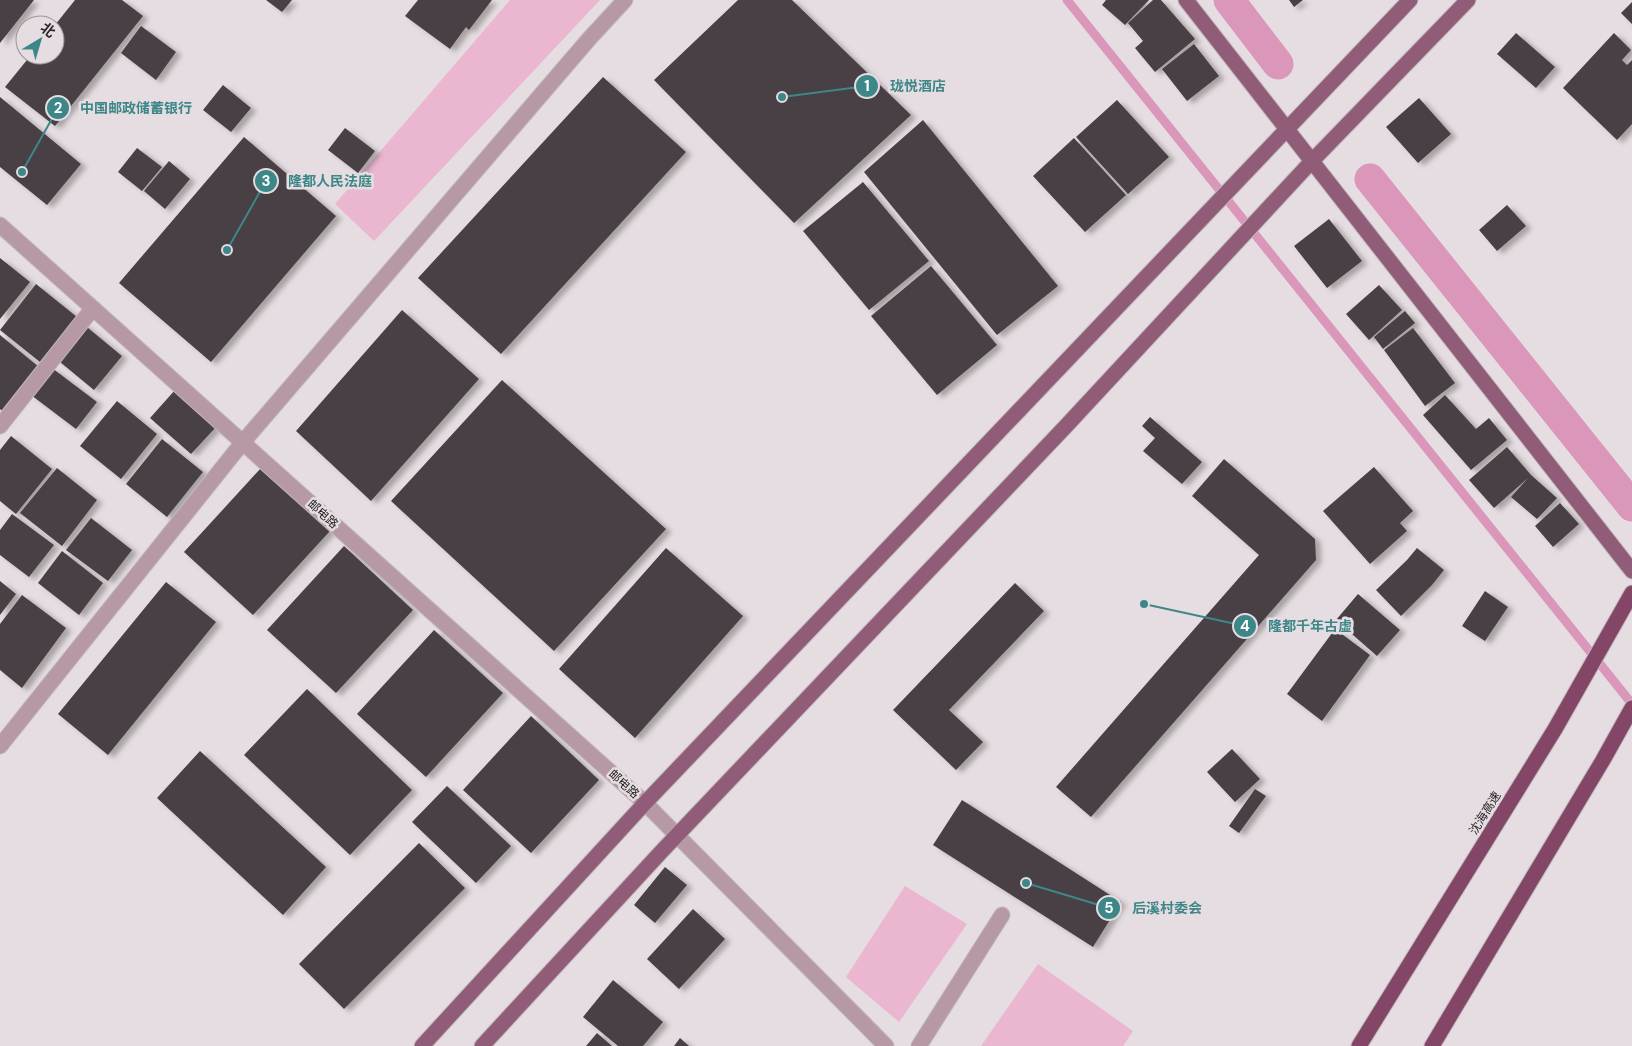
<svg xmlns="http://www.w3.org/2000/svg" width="1632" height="1046" font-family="'DM Sans','Noto Sans SC',sans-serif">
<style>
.green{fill:#eab6d0}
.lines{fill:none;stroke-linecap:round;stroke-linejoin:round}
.stream{stroke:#db97ba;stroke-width:9}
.canal{stroke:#db97ba;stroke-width:31}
.building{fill:#484144;filter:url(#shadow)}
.minor-casing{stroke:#c0b9bc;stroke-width:17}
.major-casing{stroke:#c0b9bc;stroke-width:17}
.highway-casing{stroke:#c0b9bc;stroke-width:17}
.minor{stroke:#b798a7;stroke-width:15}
.major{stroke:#915c78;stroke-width:15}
.highway{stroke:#834667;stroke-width:15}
.labels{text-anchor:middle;stroke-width:5;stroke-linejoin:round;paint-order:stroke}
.street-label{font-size:12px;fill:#2a2728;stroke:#e5dde1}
.leader{fill:none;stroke:#3e8788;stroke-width:2}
.callout-dot{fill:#3e8788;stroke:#e5dde1;stroke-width:2}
.mark-label{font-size:15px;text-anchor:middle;font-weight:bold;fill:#fff}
.callout-label{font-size:14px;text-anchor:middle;font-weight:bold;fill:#3e8788;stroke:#e5dde1;stroke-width:5;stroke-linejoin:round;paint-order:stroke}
</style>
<defs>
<filter id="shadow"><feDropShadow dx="5.5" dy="3" stdDeviation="2.5" flood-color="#0004"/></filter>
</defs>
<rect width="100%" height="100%" fill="#e5dde1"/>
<!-- green -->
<path class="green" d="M510,0H600L374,241L335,204Z
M905,886L967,924L899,1022L846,977Z
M1038,964L1133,1031L1123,1046H981Z"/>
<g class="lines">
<!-- stream -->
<path class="stream" d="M1067,0L1632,704"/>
<!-- canal -->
<path class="canal" d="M1229,0L1278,64
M1370,179L1632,506"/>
</g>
<!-- building -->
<path class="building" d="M0,0H34L0,43Z
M75,0H122L143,16L55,126L5,87L31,55H55V25Z
M266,0H292L282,12Z
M418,0H492L469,30L466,27L450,49L405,16Z
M738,0H792L911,115L794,223L654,80Z
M1106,0H1149L1125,25L1102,5Z
M1153,0H1161L1195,39L1155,72L1135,48L1143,41L1128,23Z
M1289,0H1303L1294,7Z
M1632,2V24L1621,13Z
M141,26L176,52L156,80L121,53Z
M1516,33L1555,67L1536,88L1497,54Z
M1614,33L1631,50L1622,60L1627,65L1632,60V124L1617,140L1563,88Z
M1194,44L1219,76L1187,101L1162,69Z
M603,77L686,152L501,354L418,278Z
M223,85L251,108L231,132L203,110Z
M0,97L81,164L47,205L0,167Z
M1419,98L1451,134L1418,163L1386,127Z
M1117,100L1169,157L1128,194L1076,137Z
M923,120L1058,286L997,335L864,172Z
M345,128L375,151L358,173L328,150Z
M244,137L336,216L211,362L119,283Z
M1074,138L1126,195L1085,232L1033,176Z
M137,148L162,167L142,191L118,172Z
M169,161L190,179L165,209L144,191Z
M863,182L929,261L869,310L803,231Z
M1507,205L1526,226L1497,251L1479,230Z
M1329,219L1362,261L1327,288L1294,246Z
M0,258L30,282L0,319Z
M931,266L997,345L937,395L871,316Z
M36,284L77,317L40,362L0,330Z
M1379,285L1402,310L1369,340L1346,314Z
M402,310L479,379L371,501L296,431Z
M1405,311L1415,323L1383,349L1374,337Z
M82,323L122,356L94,390L54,357Z
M1413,328L1455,383L1425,406L1384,350Z
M0,335L39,367L3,412L0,409Z
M52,368L97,402L76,429L31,395Z
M502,380L666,529L554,651L391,501Z
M175,390L216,427L191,454L150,418Z
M1445,395L1476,429L1489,418L1507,440L1471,470L1423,415Z
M117,401L157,434L121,479L80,446Z
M1150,417L1202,462L1182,484L1143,451L1155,438L1142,426Z
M11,436L52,469L16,514L0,501V450Z
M162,439L203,472L167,517L126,484Z
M1507,447L1531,475L1557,498L1537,519L1511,497L1528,478L1494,508L1469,480Z
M1224,459L1315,539L1316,560L1091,817L1056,787L1259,555L1192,496Z
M1374,467L1413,511L1400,523L1407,531L1370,564L1323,511Z
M57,468L97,500L62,546L20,513Z
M261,468L330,531L253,615L184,552Z
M1560,503L1579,524L1553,547L1535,526Z
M12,514L54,545L29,577L0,555V530Z
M91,518L132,550L108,581L66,550Z
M344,546L413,610L336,693L267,630Z
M666,548L743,616L635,738L559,669Z
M1417,548L1444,570L1432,585L1401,616L1376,590L1407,560Z
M62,551L103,583L79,615L38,583Z
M0,581L16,594L0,615Z
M166,582L216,622L108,755L58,714Z
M1015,583L1044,611L949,710L983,742L956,770L893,710Z
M1485,591L1508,607L1485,641L1462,626Z
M1358,594L1400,630L1377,656L1336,620Z
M22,595L66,628L22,688L0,670V624Z
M1335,629L1370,655L1322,721L1287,694Z
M434,630L503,693L426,777L357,714Z
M307,689L412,790L350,855L244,755Z
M531,716L599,780L531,853L463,790Z
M1232,749L1260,779L1235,802L1207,772Z
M200,751L326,867L283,915L157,798Z
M447,786L511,846L476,883L412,822Z
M1255,789L1266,796L1239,833L1229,826Z
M962,800L1121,902L1093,947L933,845Z
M419,843L465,888L344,1009L299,964Z
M665,867L687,885L655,923L634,905Z
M693,909L725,939L679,989L647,959Z
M613,980L663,1022L643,1046H618L583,1017Z
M597,1033L612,1046H586Z
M680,1038L689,1046H674Z"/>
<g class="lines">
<!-- minor casing -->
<g class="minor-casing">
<path id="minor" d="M0,225L645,803L886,1046
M0,426L93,308
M0,746L243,442L589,39L625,0
M919,1046L1002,915"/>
</g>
<!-- major casing -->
<g class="major-casing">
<path id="major" d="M1186,0L1632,571
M422,1046L645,803L1410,0
M482,1046L661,852L1067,425L1312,161L1468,0"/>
</g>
<!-- highway casing -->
<g class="highway-casing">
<path id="highway" d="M1359,1046L1555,729L1632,593
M1432,1046L1603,760L1632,708"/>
</g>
<!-- minor -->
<use href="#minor" class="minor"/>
<!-- major -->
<use href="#major" class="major"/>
<!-- highway -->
<use href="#highway" class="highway"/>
</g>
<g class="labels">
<!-- street labels -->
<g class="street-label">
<text transform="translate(323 514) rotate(42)" y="4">邮电路</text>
<text transform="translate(624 784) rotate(42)" y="4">邮电路</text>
<text transform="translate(1485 813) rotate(-58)" y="4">沈海高速</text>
</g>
</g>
<!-- callouts -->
<path class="leader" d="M782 97L867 86M22 172L58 108M227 250L266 181M1144 604L1245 626M1026 883L1109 908"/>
<g class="callout-dot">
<circle cx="782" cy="97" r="5"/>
<circle cx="22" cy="172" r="5"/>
<circle cx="227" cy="250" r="5"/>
<circle cx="1144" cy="604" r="5"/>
<circle cx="1026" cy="883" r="5"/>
<circle cx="867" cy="86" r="12"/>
<circle cx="58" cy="108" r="12"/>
<circle cx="266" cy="181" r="12"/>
<circle cx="1245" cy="626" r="12"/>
<circle cx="1109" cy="908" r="12"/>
</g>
<g class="mark-label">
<text x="867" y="91">1</text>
<text x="58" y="113">2</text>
<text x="266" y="186">3</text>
<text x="1245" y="631">4</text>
<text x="1109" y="913">5</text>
</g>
<g class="callout-label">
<text x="918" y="91">珑悦酒店</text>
<text x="136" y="113">中国邮政储蓄银行</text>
<text x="330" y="186">隆都人民法庭</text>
<text x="1310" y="631">隆都千年古虚</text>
<text x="1167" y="913">后溪村委会</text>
</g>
<!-- north arrow -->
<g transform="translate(40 40) rotate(38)"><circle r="24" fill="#e5dde1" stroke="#9a9497"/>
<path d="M0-4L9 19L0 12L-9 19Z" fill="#3e8788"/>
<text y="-8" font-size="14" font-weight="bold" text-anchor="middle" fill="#2a2728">北</text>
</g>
</svg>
